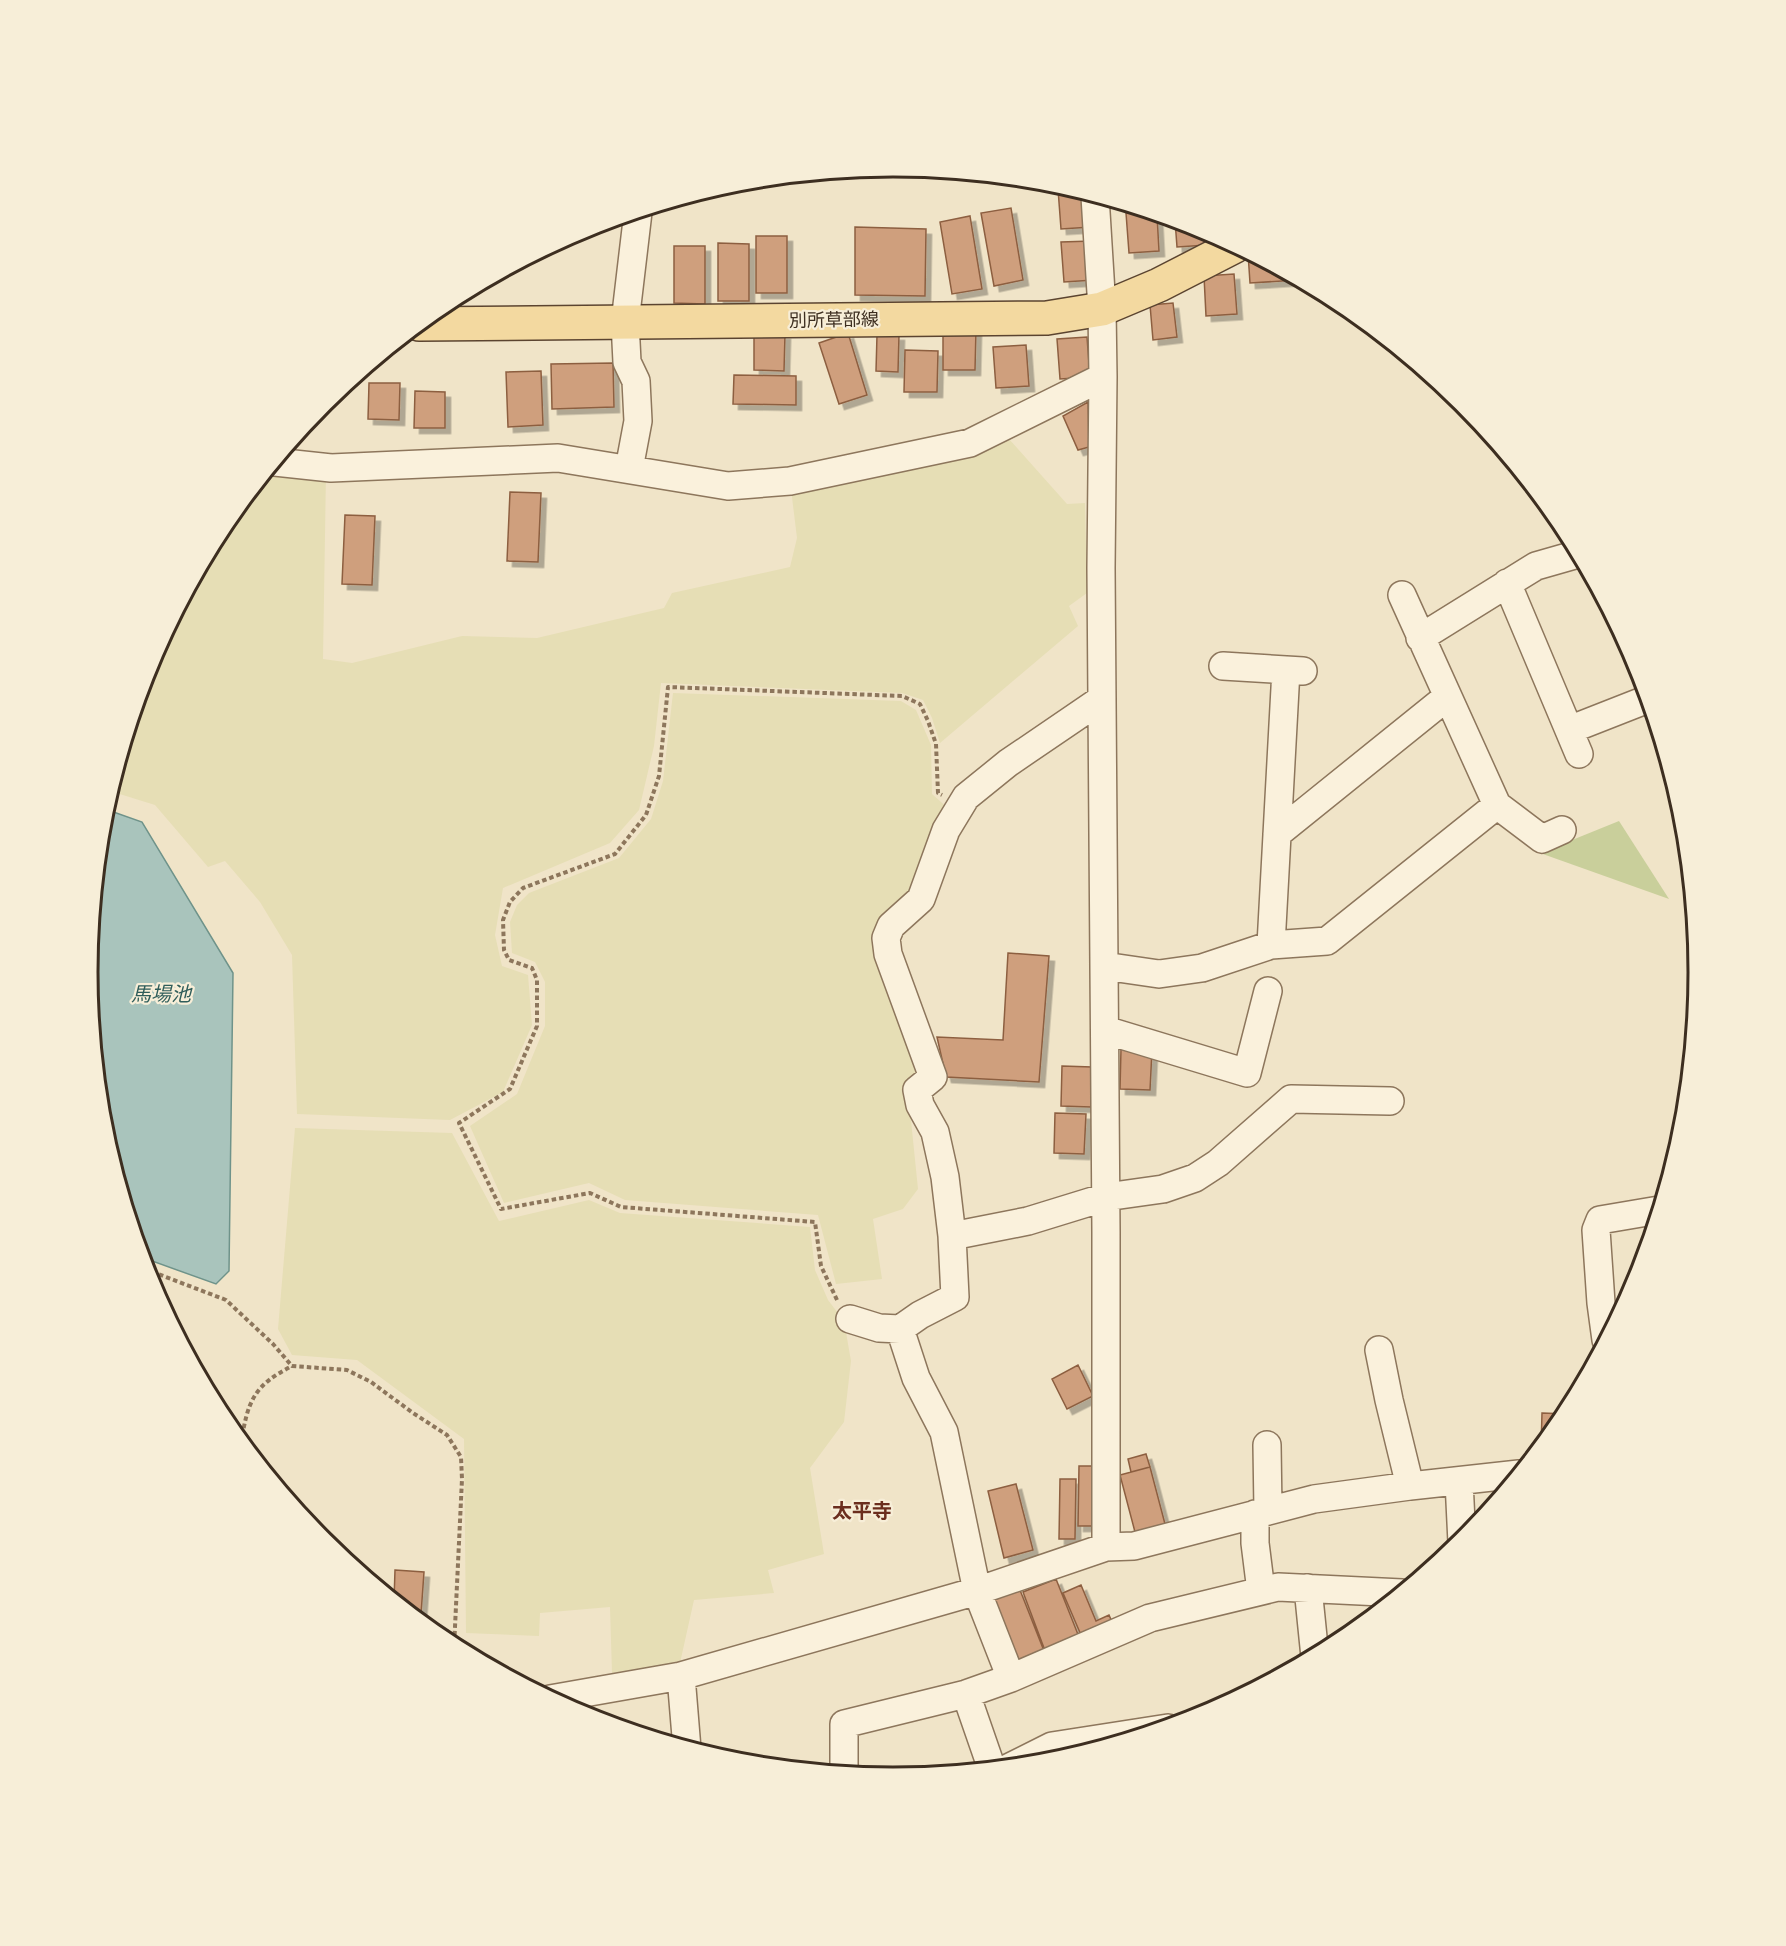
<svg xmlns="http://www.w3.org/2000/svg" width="1786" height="1946" font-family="Bitter,'Noto Sans JP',serif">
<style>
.farmland{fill:#e6deb5}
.green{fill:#c9cf9b}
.water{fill:#a9c4bc;stroke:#6f938a;stroke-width:1.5}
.building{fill:#cf9f7d;stroke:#8d5f41;stroke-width:1.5;filter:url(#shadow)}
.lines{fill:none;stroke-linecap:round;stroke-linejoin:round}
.minor-casing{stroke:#8d765c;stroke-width:30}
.major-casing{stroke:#5b4430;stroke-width:36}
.path{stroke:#8d765c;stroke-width:4;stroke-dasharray:4.5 3;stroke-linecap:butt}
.minor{stroke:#faf1dc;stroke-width:27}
.major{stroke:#f3d9a0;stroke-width:33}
.labels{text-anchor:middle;stroke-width:4.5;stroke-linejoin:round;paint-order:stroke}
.street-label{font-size:18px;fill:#3d2e20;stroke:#f7eed8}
.water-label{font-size:20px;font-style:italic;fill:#2f5d5a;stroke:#f7eed8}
.neighbourhood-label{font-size:20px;font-weight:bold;fill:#6b2e1e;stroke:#f7eed8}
.rim{fill:none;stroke:#3d2e20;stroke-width:3}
</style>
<defs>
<filter id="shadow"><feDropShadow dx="5.5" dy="5.5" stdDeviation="0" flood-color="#0004"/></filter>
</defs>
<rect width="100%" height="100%" fill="#f0e4c8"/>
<!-- farmland -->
<path class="farmland" d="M1009,439L1067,504L1085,503L1087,593L1069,606L1078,626L940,743L932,718L923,700L902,693L661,683L654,746L639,810L610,843L503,888L495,935L502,966L528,975L532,1025L503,1092L450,1120L297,1114L292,955L260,902L225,861L208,867L155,805L110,791L148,664L223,525L267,472L326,473L323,659L352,663L462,636L537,638L664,608L672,593L790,567L797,538L791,489Z
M673,693L901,701L916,710L931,745L932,794L950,810L917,896L887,922L925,1074L908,1091L918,1189L903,1209L873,1219L882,1279L836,1284L818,1215L625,1200L589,1183L504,1203L470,1126L517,1094L545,1026V982L535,962L512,953L510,922L517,905L529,893L619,858L651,819L663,781Z
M295,1128L452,1133L499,1221L589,1200L620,1213L810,1227L815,1270L828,1300L844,1321L851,1361L844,1422L810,1468L824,1554L768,1570L774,1593L694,1600L680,1663L612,1673L610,1607L540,1613L539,1636L466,1633L464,1439L357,1360L292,1355L278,1329Z"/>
<!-- green -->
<path class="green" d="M1619,821L1669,899L1540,853Z"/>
<!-- water -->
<path class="water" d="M105,809L142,822L233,973L229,1271L216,1284L141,1257L102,1130L87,973Z"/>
<!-- building -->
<path class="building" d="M1069,188L1089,194L1091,227L1061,229L1058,189Z
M1011,208L1023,280L994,286L981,213Z
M1146,212L1157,215L1159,251L1129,253L1126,213Z
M970,216L982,289L952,294L940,222Z
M1175,220L1207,231V245L1177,247Z
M855,227L926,229L925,296L855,295Z
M756,236H787V293H756Z
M1092,241L1094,280L1064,282L1061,242Z
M718,243L749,244V301H718Z
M674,246H705V304L674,303Z
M1248,253L1298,280L1250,283Z
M1234,274L1237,314L1206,316L1204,276Z
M1173,303L1177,337L1153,340L1150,305Z
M943,329H976L975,370H943Z
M848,333L867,395L839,404L819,343Z
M754,334H785L784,371L754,370Z
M877,335H899L898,372L876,371Z
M1087,337L1090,377L1060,379L1057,339Z
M1026,345L1029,386L996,388L993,347Z
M905,350L938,351L937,392H904Z
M613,363L614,407L552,409L551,364Z
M541,371L543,425L508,427L506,372Z
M734,375L796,376V405L733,404Z
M369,383H400L399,420L368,419Z
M415,391L445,392V428H414Z
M1088,402L1089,447L1078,450L1063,416Z
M510,492L541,493L538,562L507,561Z
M345,515L375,516L372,585L342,584Z
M1008,953L1049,956L1039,1082L946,1077L937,1037L1003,1040Z
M1121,1049L1152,1050L1150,1090L1120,1089Z
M1062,1066L1092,1067L1091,1107L1061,1106Z
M1055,1113L1086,1114L1084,1154L1054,1153Z
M1078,1365L1093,1396L1067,1409L1052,1379Z
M1542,1413L1567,1414L1541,1448Z
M1146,1454L1150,1467L1131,1472L1128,1459Z
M1079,1466H1096L1095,1526H1078Z
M1150,1467L1165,1524L1135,1532L1120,1475Z
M1060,1479H1076L1075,1539H1059Z
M1016,1484L1033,1550L1004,1558L988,1491Z
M395,1570L424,1572L421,1614L409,1613L394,1601Z
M1056,1579L1081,1642L1047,1656L1023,1592Z
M1081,1585L1096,1621L1109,1615L1115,1629L1084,1642L1063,1593Z
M1020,1590L1046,1656L1016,1668L991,1601Z"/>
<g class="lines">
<!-- minor casing -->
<g class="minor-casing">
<path id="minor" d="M1095,196L1102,309L1103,377L1101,568L1106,1232V1547
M275,462L331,468L558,458L728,486L790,481L970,443L1103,377
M629,469L638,421L636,381L627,362L625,322L638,212
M1507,583L1579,754
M1402,595L1497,805L1542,839L1562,830
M1420,638L1536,566L1578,554
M1223,666L1303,671
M1569,730L1648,699
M1277,834L1447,697
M1271,945L1286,670
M1104,966L1159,974L1202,968L1271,945L1327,941L1497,805
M1105,1030L1247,1073L1268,991
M952,1236L1028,1221L1106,1197L1163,1189L1195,1178L1218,1163L1291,1099L1390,1101
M850,1319L879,1328L900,1329L920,1315L955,1297L952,1236L945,1177L935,1132L920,1105L917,1090L933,1077L888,954L886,938L891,926L921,899L946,830L966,797L1008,763L1102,699
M900,1329L916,1378L944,1432L977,1591L1011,1678
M1606,1340L1601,1303L1596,1230L1600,1220L1659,1210
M1379,1350L1389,1400L1410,1486
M1267,1445L1268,1511
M1459,1481L1462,1543
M1255,1514V1543L1261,1591
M1308,1588L1315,1657
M681,1676L687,1749
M966,1694L992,1769
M550,1699L681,1676L977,1591L1106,1547L1134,1546L1314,1499L1410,1486L1519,1474
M1008,1768L1052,1746L1168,1728
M844,1774V1724L966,1694L1011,1678L1150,1618L1278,1587L1402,1593"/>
</g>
<!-- major casing -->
<g class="major-casing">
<path id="major" d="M419,324L1047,318L1102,309L1159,285L1235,246"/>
</g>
<!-- path -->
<path class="path" d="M145,1269L226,1300L273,1344L292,1366L347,1370L371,1382L413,1413L447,1435L461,1457L462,1479L454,1648
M837,1300L821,1266L815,1222L621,1207L590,1193L501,1209L459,1123L510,1089L537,1026V980L532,968L509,960L504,950L503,920L510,902L523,888L615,854L646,815L659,776L668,687L902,696L920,704L928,721L936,744L938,793L942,795
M241,1443C248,1401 253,1386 292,1366"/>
<!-- minor -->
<use href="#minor" class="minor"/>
<!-- major -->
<use href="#major" class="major"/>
</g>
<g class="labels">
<!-- street labels -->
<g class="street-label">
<text transform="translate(834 320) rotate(-1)" y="6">別所草部線</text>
</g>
<!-- water labels -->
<g class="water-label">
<text x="161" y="1001">馬場池</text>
</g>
<!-- neighbourhood labels -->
<g class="neighbourhood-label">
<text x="862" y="1518">太平寺</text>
</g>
</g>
<!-- crop -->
<path d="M0 0H1786V1946H0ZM98 972a795 795 0 1 1 1590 0a795 795 0 1 1-1590 0Z" fill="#f7eed8" fill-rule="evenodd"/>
<path class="rim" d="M98 972a795 795 0 1 1 1590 0a795 795 0 1 1-1590 0Z"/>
</svg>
